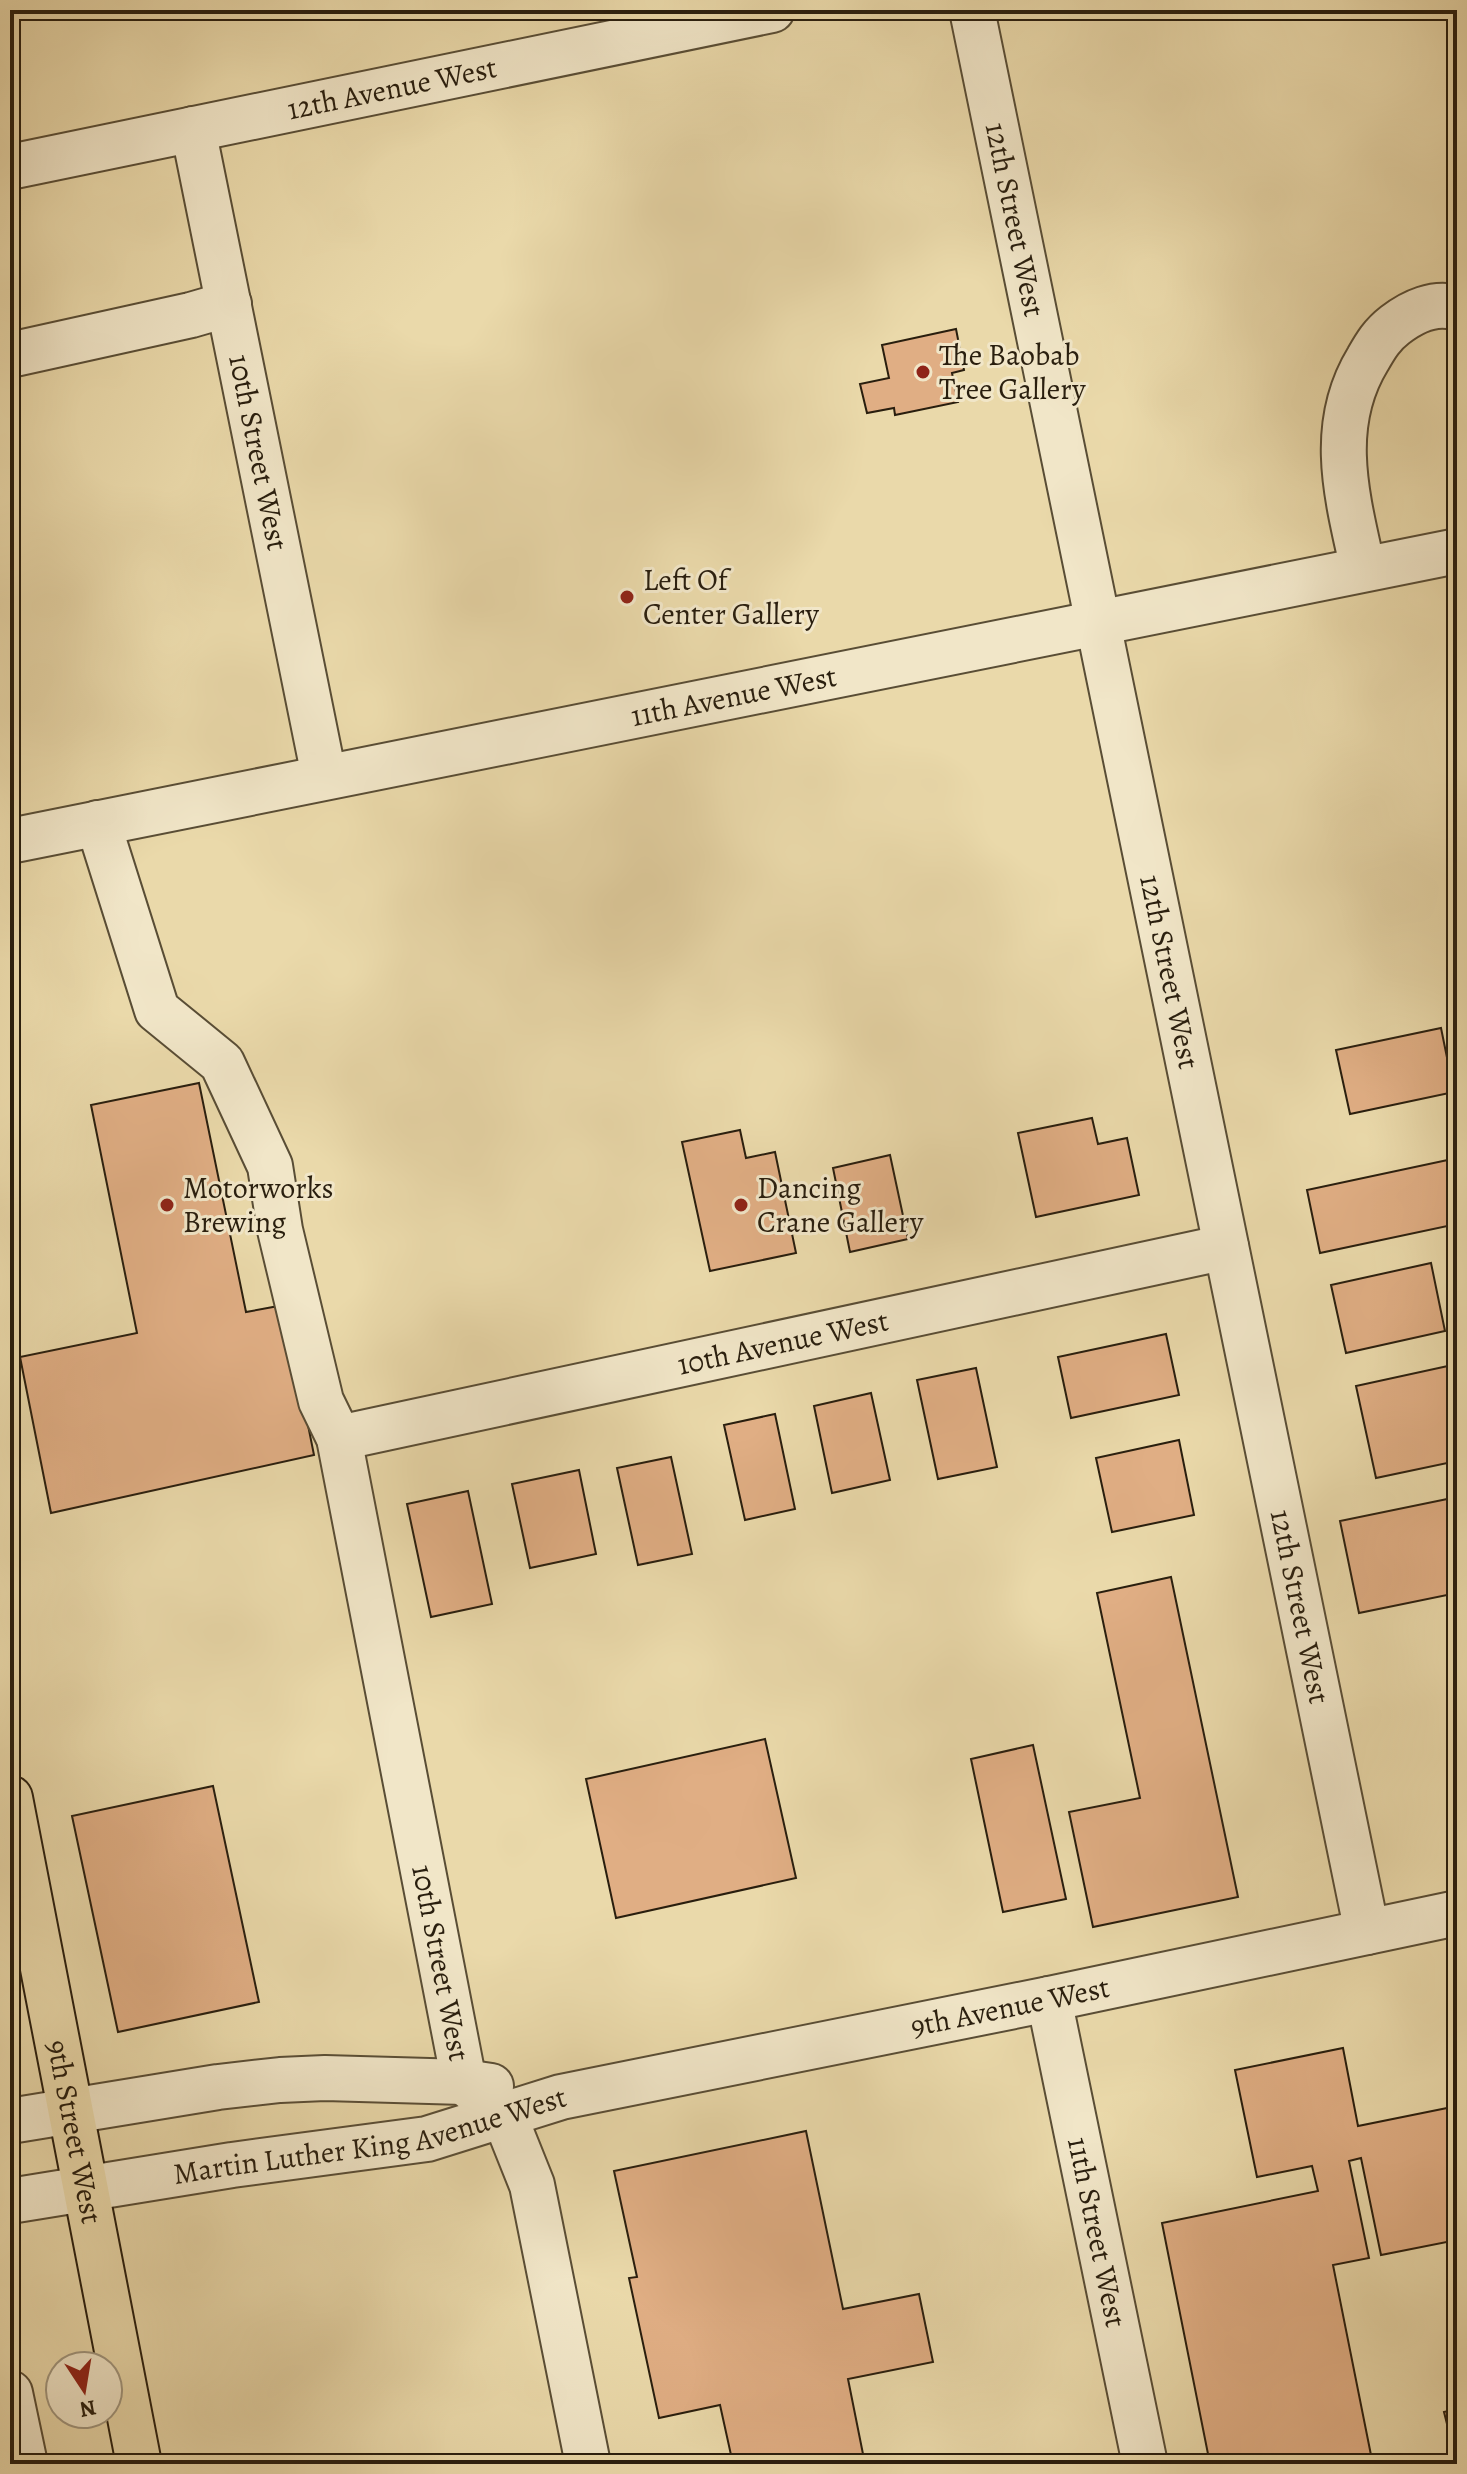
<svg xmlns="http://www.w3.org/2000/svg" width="1467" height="2474" font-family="Alegreya,serif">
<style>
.building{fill:#e0ae84;stroke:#291e0e;stroke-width:2}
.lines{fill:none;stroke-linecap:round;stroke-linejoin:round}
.minor-casing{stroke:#594d35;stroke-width:48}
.major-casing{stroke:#291e0e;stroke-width:48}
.minor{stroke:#f1e6c8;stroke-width:44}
.major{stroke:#ead9aa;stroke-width:44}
.poi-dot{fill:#8f2418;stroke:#f1e6c8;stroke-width:3}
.labels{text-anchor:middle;stroke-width:6;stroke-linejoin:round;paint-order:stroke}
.street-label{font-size:30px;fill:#291e0e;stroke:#f1e6c8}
.poi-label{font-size:30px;fill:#291e0e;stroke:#f1e6c8;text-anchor:start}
</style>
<rect width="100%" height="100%" fill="#ead9aa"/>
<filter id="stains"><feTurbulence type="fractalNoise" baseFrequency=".0025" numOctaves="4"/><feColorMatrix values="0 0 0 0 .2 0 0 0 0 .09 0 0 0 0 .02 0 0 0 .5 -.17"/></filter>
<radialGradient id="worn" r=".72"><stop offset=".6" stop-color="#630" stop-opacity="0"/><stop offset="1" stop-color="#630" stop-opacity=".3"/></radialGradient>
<!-- building -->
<path class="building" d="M956,329L964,370L952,373L958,402L895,415L894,408L867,413L860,384L889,378L882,345Z
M1441,1028L1454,1092L1350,1114L1336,1050Z
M199,1083L246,1312L284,1305L314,1455L51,1513L20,1357L137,1333L91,1105Z
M1092,1118L1098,1144L1127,1138L1139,1195L1036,1217L1018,1133Z
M740,1130L746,1158L775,1152L796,1253L710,1271L682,1142Z
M890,1155L908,1239L850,1252L833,1168Z
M1457,1158V1224L1320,1253L1307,1190Z
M1431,1263L1445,1331L1346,1353L1331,1285Z
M1166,1334L1179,1395L1071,1418L1058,1357Z
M1457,1364V1461L1376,1478L1356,1386Z
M976,1368L997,1467L938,1479L917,1380Z
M871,1393L890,1480L832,1493L814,1406Z
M775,1414L795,1509L745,1520L724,1425Z
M1179,1440L1194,1515L1112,1532L1096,1458Z
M671,1457L692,1554L638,1565L617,1468Z
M579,1470L596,1554L530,1568L512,1484Z
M468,1491L492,1604L431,1617L407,1504Z
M1457,1497V1593L1359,1613L1340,1521Z
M1171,1577L1238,1897L1093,1927L1069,1812L1140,1798L1097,1593Z
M765,1739L796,1878L616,1918L586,1779Z
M1033,1745L1066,1899L1003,1912L971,1759Z
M213,1786L259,2002L118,2032L72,1816Z
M1343,2048L1358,2126L1457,2106V2240L1381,2255L1361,2158L1349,2161L1369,2258L1333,2265L1372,2460L1350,2464H1210L1162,2223L1318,2191L1312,2166L1257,2177L1235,2070Z
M806,2131L843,2309L919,2294L933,2362L848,2379L865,2464H733L720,2405L659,2418L629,2278L637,2277L614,2171Z
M1457,2409V2464L1444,2412Z"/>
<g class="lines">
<!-- minor casing -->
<g class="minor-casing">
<g id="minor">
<path id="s1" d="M972,10L1367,1932"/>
<path id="s2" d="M193,129L324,776"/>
<path id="s3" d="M10,167L772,10"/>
<path d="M10,355L191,315L229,304"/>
<path d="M1363,569C1347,497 1327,426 1368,359C1376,345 1382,335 1395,325C1412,312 1435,301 1457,308"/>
<path id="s4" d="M98,823L157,1010L222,1063L270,1166L280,1230L321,1401L339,1438L464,2082L504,2115L532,2185L588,2464"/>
<path id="s5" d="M10,841L1457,551"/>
<path id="s6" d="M339,1438L1226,1247"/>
<path id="s7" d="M1049,1999L1145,2464"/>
<path d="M10,2121L218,2087L280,2080L325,2078L464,2082L491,2086"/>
<path id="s8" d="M10,2201L232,2165L427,2139L561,2097L1049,1999L1457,1913"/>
<path d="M10,2393L25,2464"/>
</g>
</g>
<!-- major casing -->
<g class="major-casing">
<g id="major">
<path id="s9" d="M10,1798L139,2464"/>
</g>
</g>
<!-- minor -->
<use href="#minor" class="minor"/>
<!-- major -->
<use href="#major" class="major"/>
</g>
<!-- markers -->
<g class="poi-dot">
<circle cx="923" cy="372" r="8"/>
<circle cx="627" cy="597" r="8"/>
<circle cx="167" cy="1205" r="8"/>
<circle cx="741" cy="1205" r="8"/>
</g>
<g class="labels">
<!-- street labels -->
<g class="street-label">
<text dy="10" stroke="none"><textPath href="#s3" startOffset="390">12th Avenue West</textPath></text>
<text dy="10" stroke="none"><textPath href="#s1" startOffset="214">12th Street West</textPath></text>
<text dy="10" stroke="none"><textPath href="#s2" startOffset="330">10th Street West</textPath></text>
<text dy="10" stroke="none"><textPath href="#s5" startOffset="738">11th Avenue West</textPath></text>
<text dy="10" stroke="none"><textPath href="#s1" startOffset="982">12th Street West</textPath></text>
<text dy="10" stroke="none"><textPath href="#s6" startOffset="454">10th Avenue West</textPath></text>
<text dy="10" stroke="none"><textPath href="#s1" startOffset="1630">12th Street West</textPath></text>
<text dy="10" stroke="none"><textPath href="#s4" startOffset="1210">10th Street West</textPath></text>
<text dy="10" stroke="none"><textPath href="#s8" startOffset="1020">9th Avenue West</textPath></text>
<text dy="10" stroke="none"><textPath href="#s9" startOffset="340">9th Street West</textPath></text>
<text dy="10" stroke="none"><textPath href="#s8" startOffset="366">Martin Luther King Avenue West</textPath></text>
<text dy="10" stroke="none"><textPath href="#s7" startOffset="238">11th Street West</textPath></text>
</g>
<!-- poi labels -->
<g class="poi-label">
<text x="939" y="365">The Baobab<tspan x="939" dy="34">Tree Gallery</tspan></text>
<text x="643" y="590">Left Of<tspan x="643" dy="34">Center Gallery</tspan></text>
<text x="183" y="1198">Motorworks<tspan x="183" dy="34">Brewing</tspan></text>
<text x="757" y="1198">Dancing<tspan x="757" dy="34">Crane Gallery</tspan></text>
</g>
</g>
<!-- margin -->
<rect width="1467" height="2474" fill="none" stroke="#ead9aa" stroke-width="40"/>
<rect x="12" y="12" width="1443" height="2450" fill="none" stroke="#291e0e" stroke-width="4"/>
<rect x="20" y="20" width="1427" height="2434" fill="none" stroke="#291e0e" stroke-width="2"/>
<!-- north arrow -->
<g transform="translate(84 2390) rotate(168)"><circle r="38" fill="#f1e6c8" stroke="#a1967e" stroke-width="2"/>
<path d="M0-6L14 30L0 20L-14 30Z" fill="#8f2418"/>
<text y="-12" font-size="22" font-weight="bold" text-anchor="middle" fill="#291e0e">N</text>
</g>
<rect width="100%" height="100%" filter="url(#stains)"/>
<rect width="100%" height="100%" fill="url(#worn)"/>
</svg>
